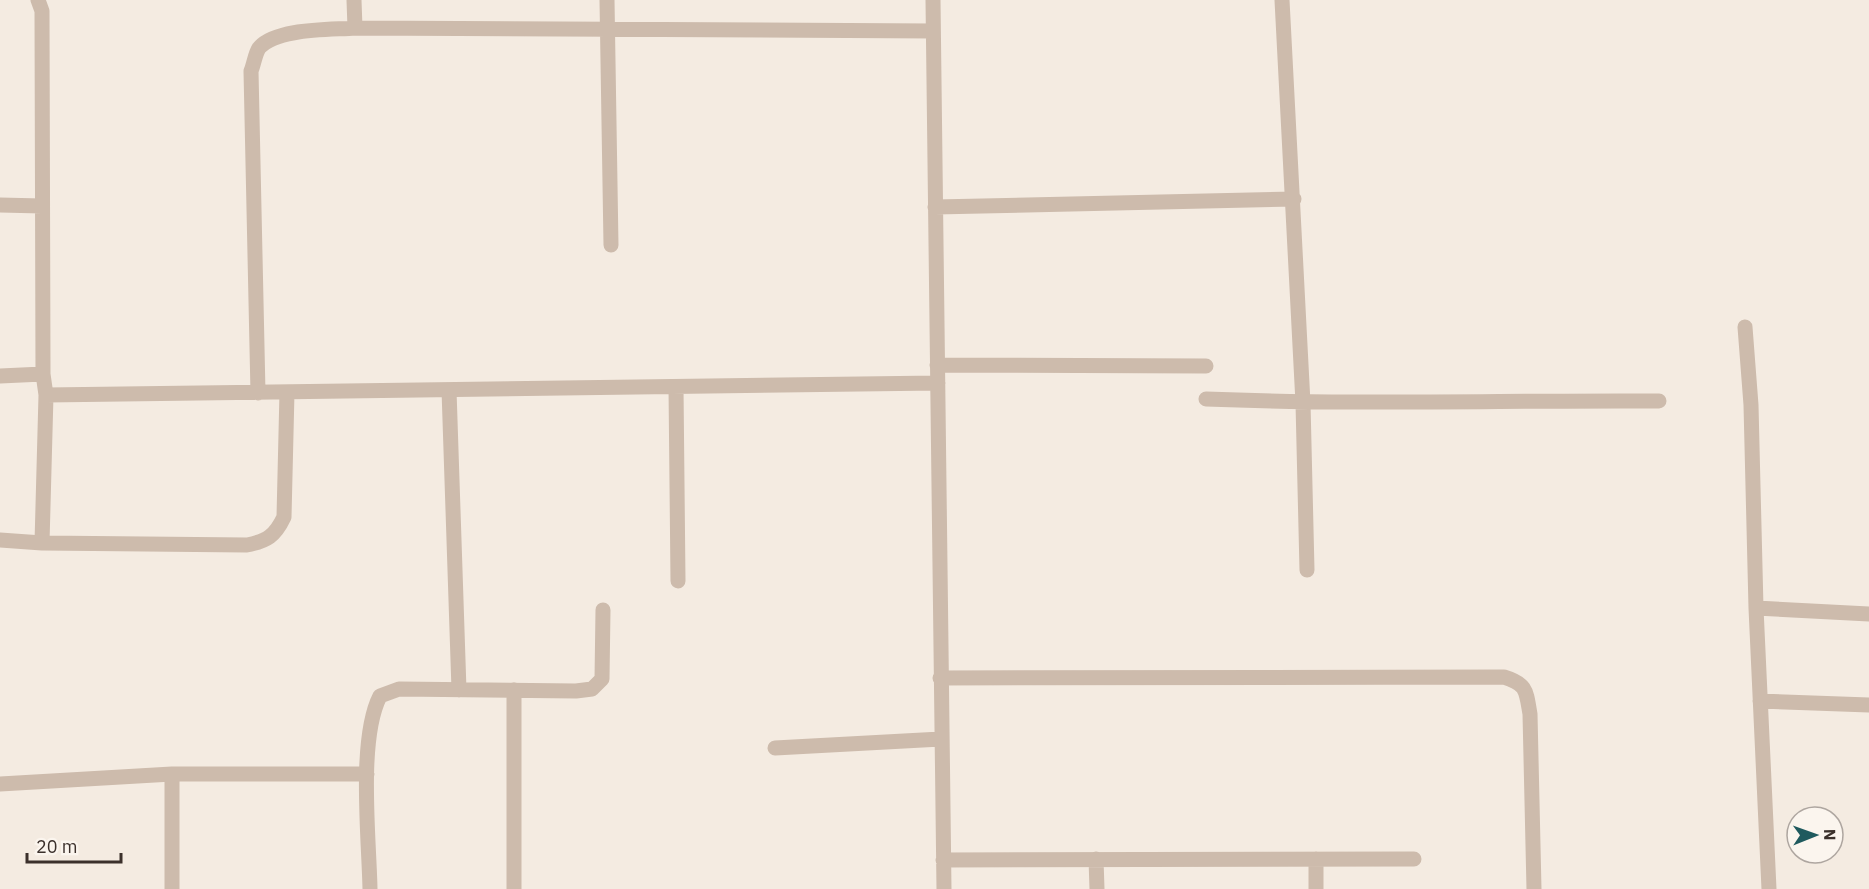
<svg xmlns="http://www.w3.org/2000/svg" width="1869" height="889" font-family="'IBM Plex Sans',sans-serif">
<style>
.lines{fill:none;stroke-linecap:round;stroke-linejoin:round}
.minor{stroke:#cdbbac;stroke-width:15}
</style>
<rect width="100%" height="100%" fill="#f4ebe1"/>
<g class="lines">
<!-- minor -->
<path class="minor" d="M38,0L42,11L43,374L46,395L42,543
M354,0L355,28
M607,0L611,245
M933,0L944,889
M1282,0L1303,403L1307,570
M0,205L42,206
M935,207L1294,199
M1745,327L1751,405L1756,608L1769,889
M937,365L1206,366
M0,376L43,374
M676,387L678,581
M449,390L459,690
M258,393L251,71C254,64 255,54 259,48C276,28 331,30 355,28L933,31
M46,395L938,383
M1206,399C1357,405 1508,400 1659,401
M0,540L42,543L247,545C267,541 275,536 284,517L287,392
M1756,608L1869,614
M940,678L1504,677C1527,684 1526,691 1530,714L1534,889
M1760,701L1869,705
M775,748L941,739
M0,784L172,774
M1096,859L1097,889
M943,860L1414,859
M172,889V774H367
M370,889C369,838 358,739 380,696L399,689L576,691L592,689L602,679L603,610
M514,889V690
M1316,889V859"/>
</g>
<!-- north arrow -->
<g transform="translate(1815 835) rotate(89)"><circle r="28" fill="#fbf5ee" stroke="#aea6a0" stroke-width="1.5"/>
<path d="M0-4.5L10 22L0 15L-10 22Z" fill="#1f5a5e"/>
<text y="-9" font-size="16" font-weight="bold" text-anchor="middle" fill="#3b302b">N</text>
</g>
<!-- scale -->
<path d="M27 853v9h94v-9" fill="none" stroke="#3b302b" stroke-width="3"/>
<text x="36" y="853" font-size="18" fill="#3b302b" stroke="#fbf5ee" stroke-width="4.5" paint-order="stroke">20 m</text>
</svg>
